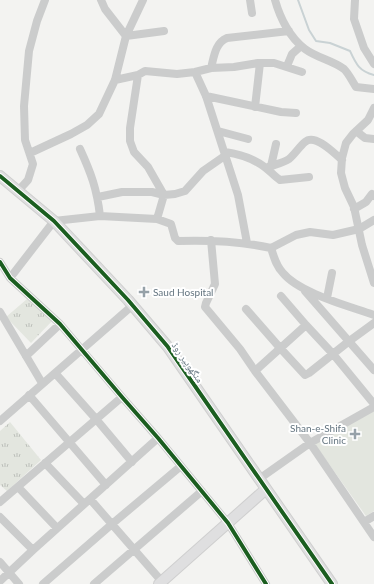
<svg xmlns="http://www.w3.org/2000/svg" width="374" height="584" font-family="Lato,'Noto Naskh Arabic',sans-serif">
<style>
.grass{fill:#e3e6df}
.park{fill:url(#park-tufts)}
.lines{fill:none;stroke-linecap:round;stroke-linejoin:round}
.stream{stroke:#c9d2d4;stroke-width:2}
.major-casing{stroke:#cfcfcf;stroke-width:12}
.minor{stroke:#cbcccc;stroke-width:8}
.major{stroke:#dfdfe0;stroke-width:10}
.cycleway-casing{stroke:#fff;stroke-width:6}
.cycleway{stroke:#1b5e20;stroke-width:4}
.poi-dot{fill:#96a1a8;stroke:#fff;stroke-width:1.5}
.labels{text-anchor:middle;stroke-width:4;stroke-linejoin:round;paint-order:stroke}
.poi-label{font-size:10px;fill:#647580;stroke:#fff;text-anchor:start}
.street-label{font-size:10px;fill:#647580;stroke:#fff}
</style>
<defs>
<pattern id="park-tufts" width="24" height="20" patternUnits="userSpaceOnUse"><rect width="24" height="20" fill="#e3e6df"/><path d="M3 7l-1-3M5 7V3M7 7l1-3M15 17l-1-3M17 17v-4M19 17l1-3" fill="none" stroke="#bcbfba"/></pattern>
</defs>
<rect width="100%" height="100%" fill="#f3f3f1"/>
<!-- grass -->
<path class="grass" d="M374,405V511L366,516L314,443Z"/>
<!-- park -->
<path class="park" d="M27,299L53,320L31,343L6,317Z
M10,422L41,460L7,491L0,485V431Z"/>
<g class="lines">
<!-- stream -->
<path class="stream" d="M298,0L309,30L316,41L330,43L350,51C356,64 359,71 374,75"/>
<!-- major casing -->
<g class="major-casing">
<path id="major" d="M0,176L54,221L128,300L168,347L332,584
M159,584L266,489"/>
</g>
<!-- minor -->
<path class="minor" d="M101,0L105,9L126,36L164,31
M250,0L252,13
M275,0C280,18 290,38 305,49C317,58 332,60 344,69C349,74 352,81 356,87L374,89
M355,0L354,19L364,48L374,64
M287,66L292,54L301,46
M211,68C214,57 215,43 227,38L289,31
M195,72L206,96L238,195L247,243
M138,75L130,128V141L134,152L148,167L164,195L157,219
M115,80L138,75L145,71L177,74L195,72L211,68L234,67L258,63H274L302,72
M206,96L281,112L296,113
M255,107L260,63
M374,108L368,120L353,134L346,143L342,158L341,173L345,188L354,207L362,245L374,283
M218,131L248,139
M356,131L365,138L374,139
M80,149C91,173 97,189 100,216
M225,152C240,154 253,158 266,168C270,171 275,177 280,180L309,177
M30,153L71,134L87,125L99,114L115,80L126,36L143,0
M271,166L276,144
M266,168C273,165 283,163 289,159C295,154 299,147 305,142C315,133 334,153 342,160
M18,191L28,180L33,164L25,140L24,106L29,51L37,21L45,0
M98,197L122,192H152L164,195L175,194L185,191L203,171L226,155
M354,209L366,202L372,194L374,196
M211,240L215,284L206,303L205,307L240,349L255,371L310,443L374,537
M271,248C274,257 276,266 283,273C299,293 349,306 374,315
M0,262L10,278L60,324L122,397L158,438L228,523L266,584
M10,278L54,221L100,216L157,219L171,224L175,238L178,241C210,240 239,241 271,248L296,235L310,232L333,235L359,229L374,220
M305,291L374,370
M281,296L306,325L333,354L374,404
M327,298L332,273
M246,309L281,349L305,375L309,373L348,342L374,323
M0,312L42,383
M26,356L60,324
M255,371L306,325
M55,373L96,419L132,462
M29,395L106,485
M0,421L133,305
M45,463L84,504
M259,479L310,443L374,407
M18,487L57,528
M90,499L164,584
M0,502L122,397
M0,517L33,550
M364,522L374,516
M0,562L19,584
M0,581L33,550L158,438
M43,584L112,524L181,466
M94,584L202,491"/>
<!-- major -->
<use href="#major" class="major"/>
<!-- cycleway casing -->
<g class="cycleway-casing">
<path id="cycleway" d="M0,176L54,221L128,300L168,347L332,584
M0,262L10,278L60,324L122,397L158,438L228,523L266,584"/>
</g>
<!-- cycleway -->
<use href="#cycleway" class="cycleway"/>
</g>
<!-- markers -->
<g class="poi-dot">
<path d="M142 286h4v4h4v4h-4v4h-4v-4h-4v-4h4z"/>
<path d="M353 428h4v4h4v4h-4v4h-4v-4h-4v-4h4z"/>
</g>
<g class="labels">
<!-- poi labels -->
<g class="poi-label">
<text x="153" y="296">Saud Hospital</text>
<text x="346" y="432" text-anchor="end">Shan-e-Shifa<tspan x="346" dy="12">Clinic</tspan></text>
</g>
<!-- street labels -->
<g class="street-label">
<text transform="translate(188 362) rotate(55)" y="4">منگھوپیر روڈ</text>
</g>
</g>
</svg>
